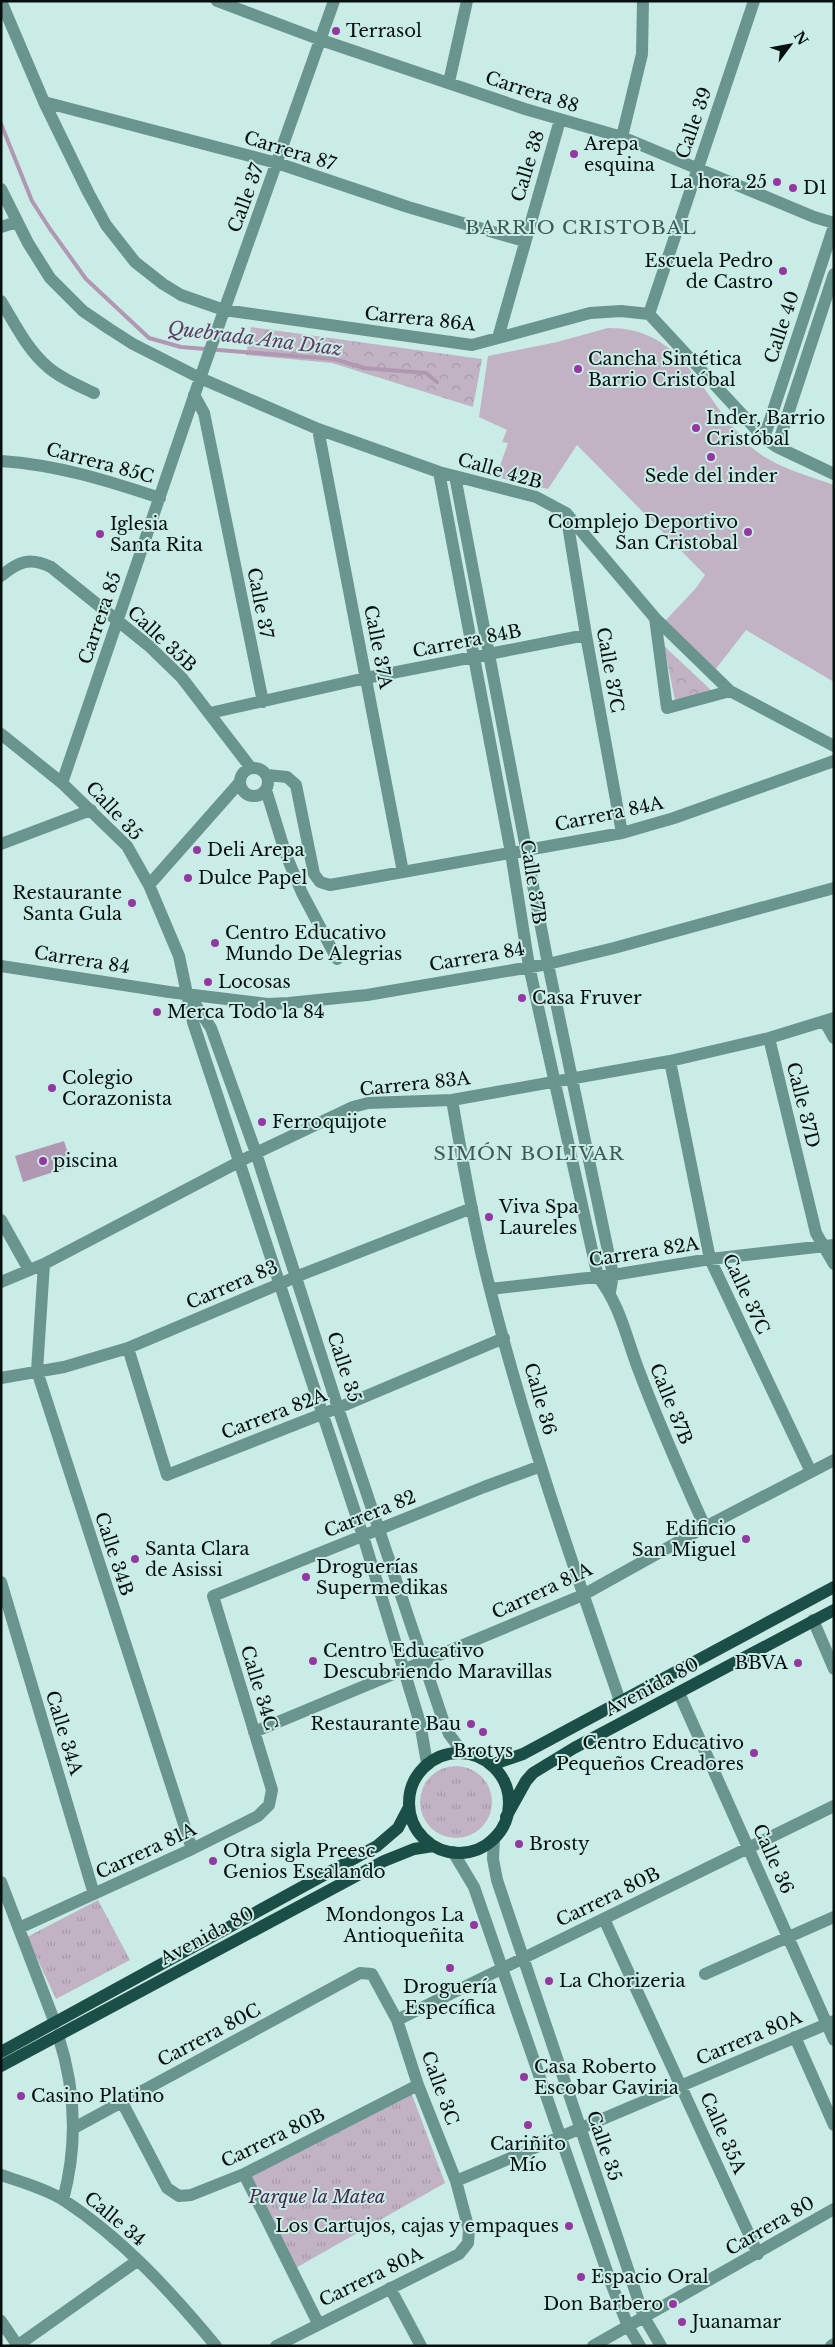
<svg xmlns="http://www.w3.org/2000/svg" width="835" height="2347" font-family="'Libre Baskerville',serif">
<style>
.grass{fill:url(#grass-tufts)}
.forest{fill:url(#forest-crowns)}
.pitch{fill:#c2b3c4}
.water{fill:#b097b2}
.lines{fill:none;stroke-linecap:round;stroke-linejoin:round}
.stream{stroke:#b097b2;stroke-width:4}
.minor{stroke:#6a958e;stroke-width:12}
.major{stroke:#1b4e47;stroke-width:12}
.poi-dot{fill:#9437a0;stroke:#caece6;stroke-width:2}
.labels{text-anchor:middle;stroke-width:4;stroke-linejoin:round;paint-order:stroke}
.poi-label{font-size:18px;fill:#05100f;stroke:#caece6;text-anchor:start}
.street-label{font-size:18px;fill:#05100f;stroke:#caece6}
.park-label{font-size:18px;font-style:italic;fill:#49274d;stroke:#caece6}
.neighbourhood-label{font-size:19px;letter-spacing:1px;fill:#3d5b56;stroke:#caece6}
.water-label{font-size:19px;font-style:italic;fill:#5f3c64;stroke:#caece6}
</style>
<defs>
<pattern id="grass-tufts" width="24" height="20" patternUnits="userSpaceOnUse" patternTransform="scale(1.25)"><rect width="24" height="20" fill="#c2b3c4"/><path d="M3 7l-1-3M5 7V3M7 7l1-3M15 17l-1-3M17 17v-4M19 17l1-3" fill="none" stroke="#a599a7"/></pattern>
<pattern id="forest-crowns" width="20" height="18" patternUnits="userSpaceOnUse" patternTransform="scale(1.25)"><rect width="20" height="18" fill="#c2b3c4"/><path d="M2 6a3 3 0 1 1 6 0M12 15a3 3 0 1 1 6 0" fill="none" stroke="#a599a7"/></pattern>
</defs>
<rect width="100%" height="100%" fill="#caece6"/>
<!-- grass -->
<path class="grass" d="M420 1802a36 36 0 1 1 72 0a36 36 0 1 1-72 0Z
M98,1900L130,1960L56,1999L27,1937Z
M411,2092L445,2183L294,2269L247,2176Z"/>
<!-- forest -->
<path class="forest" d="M251,327L482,359L473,407L332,363L246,355Z
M664,646L713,692L676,705Z"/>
<!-- pitch -->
<path class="pitch" d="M608,328C675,327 696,382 733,427C739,433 744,442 751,447C774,467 806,475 834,485V682L746,630L715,670L665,621L696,588L705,575L577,445L548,489L496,477L508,443L502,442L507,430L479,417L488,356L557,342Z"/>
<!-- water -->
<path class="water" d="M64,1141L72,1166L23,1182L15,1156Z"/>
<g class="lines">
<!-- stream -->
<path class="stream" d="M1,124L32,201L50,229L86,279L149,338L181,347L334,359L364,368L426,373L437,382"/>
<!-- minor -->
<path class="minor" d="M1,1L44,102L88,192L106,225L135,262L163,284L181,295L224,310L472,345L590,313L621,311L649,314L764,438L777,447L834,474
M217,1L321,40L525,109L622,137L814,217L834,223
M449,82L467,1
M44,102L277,163L408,207L524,241
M622,137L642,54L643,1
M1,189L28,243L50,278L83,311L108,328L133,344L200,378L318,429L439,472L536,497L566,513L655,618L730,691L834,746
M1,227L17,222
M1,301C15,324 28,351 49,368C62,379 79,386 94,393
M649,314L754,1
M498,338L560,120
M194,395L204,413L263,702
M318,429L403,872
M764,438L834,226
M777,447L834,274
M1,461C58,465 106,480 160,498
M439,472L511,853L529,966L598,1277C620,1304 627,1340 639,1371C659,1424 682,1476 705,1527
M455,476L548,964L613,1275L610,1292
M566,513L586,635L622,833
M1,576C19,561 30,557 51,567L149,646L182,678L251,768
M655,618L667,708L730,691
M210,713L366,678L586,635
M1,734L62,783L127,846L149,885L179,956L193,1022L363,1536L420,1723L427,1763
M240 782a14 14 0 1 1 28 0a14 14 0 1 1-28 0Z
M267,775L287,777L296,785L314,874L320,882L330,885L622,833L674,818L834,761
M62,783L204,367L334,1
M266,790L286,855L302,893L337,959
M1,844L91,810
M149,885L240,782
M1,966L169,992L267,1004L289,1003L367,995L548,964L614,948L834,888
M191,998L211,1028L256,1153L338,1408L443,1720L449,1734L463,1753
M825,1022L834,1038
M769,1038L816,1233L834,1264
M670,1061L710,1259L811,1472
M452,1100C463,1163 474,1227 490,1289C525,1428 573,1565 620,1701
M1,1220L29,1270
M44,1264L37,1371L192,1849
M1,1282L44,1264L256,1153L353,1107L368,1103L452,1100L670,1061L769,1038L834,1018
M490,1289L613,1275L710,1259L834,1245
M128,1348L167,1475L345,1405L504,1338
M1,1378L64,1367L128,1348L303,1274L472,1208
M1,1582L94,1894
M813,1620L834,1669
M679,1693L834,2040
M254,1732L583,1595L705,1527L834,1460
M494,1838L493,1859L497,1880L644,2317L661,2346
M453,1852L474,1887L611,2283L628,2326L640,2346
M1,1882L55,2023
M604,1919L758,2254
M19,1928L192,1849L258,1816L269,1805L272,1790L213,1596L484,1487L541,1466
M705,1974L834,1917
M397,2020L834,1806
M58,2035C76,2090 78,2144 63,2200
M795,2037L834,2125
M122,2102L167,2188L179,2196L191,2195L244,2174L418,2085
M74,2128L360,1973L372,1974L397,2020L418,2085L456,2181L469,2230L468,2243L459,2254L276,2346
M244,2174L318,2323
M1,2175C21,2182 47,2189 65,2201C123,2239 172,2293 216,2346
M456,2181L834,2021
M390,2288L421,2346
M1,2321L18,2346
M17,2346L137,2261
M593,2346L834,2209
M831,2346L834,2344"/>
<!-- major -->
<path class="major" d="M409 1803a50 50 0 1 1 100 0a50 50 0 1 1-100 0Z
M491,1765L523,1754L834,1587
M506,1817L526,1781L533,1773L574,1748L834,1610
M1,2052L377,1846L398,1828L409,1807
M1,2066L384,1861L414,1849L433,1846"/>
</g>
<!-- markers -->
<g class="poi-dot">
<circle cx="336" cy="31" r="5"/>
<circle cx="574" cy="154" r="5"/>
<circle cx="777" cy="182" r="5"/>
<circle cx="793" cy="188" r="5"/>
<circle cx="783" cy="271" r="5"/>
<circle cx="578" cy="369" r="5"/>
<circle cx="696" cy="428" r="5"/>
<circle cx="711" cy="457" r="5"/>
<circle cx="748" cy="532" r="5"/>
<circle cx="100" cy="534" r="5"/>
<circle cx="197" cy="850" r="5"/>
<circle cx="188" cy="878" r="5"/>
<circle cx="132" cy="903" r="5"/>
<circle cx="215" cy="943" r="5"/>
<circle cx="208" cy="982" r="5"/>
<circle cx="522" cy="998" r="5"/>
<circle cx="157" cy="1012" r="5"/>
<circle cx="52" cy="1088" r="5"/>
<circle cx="262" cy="1122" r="5"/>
<circle cx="43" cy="1161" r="5"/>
<circle cx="489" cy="1217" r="5"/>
<circle cx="746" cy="1539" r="5"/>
<circle cx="135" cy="1559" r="5"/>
<circle cx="306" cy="1577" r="5"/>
<circle cx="313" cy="1661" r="5"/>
<circle cx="798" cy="1663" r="5"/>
<circle cx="471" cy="1724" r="5"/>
<circle cx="483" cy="1732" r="5"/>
<circle cx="754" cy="1753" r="5"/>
<circle cx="519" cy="1844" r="5"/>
<circle cx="213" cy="1861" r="5"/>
<circle cx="474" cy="1925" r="5"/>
<circle cx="450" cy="1968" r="5"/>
<circle cx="549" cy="1981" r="5"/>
<circle cx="524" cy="2077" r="5"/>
<circle cx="21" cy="2096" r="5"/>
<circle cx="528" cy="2125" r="5"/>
<circle cx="569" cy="2226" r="5"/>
<circle cx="581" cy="2277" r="5"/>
<circle cx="673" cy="2304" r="5"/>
<circle cx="682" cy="2322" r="5"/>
</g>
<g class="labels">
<!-- poi labels -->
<g class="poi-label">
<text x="346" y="37">Terrasol</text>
<text x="584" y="150">Arepa<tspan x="584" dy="21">esquina</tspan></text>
<text x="767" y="188" text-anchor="end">La hora 25</text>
<text x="803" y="194">D1</text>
<text x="773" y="267" text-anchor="end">Escuela Pedro<tspan x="773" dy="21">de Castro</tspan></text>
<text x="588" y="365">Cancha Sintética<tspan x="588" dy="21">Barrio Cristóbal</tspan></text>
<text x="706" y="424">Inder, Barrio<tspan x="706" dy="21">Cristóbal</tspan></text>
<text x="711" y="482" text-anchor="middle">Sede del inder</text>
<text x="738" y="528" text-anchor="end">Complejo Deportivo<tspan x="738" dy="21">San Cristobal</tspan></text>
<text x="110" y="530">Iglesia<tspan x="110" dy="21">Santa Rita</tspan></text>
<text x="207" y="856">Deli Arepa</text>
<text x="198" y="884">Dulce Papel</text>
<text x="122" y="899" text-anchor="end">Restaurante<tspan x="122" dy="21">Santa Gula</tspan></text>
<text x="225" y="939">Centro Educativo<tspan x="225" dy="21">Mundo De Alegrias</tspan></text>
<text x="218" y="988">Locosas</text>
<text x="532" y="1004">Casa Fruver</text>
<text x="167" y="1018">Merca Todo la 84</text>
<text x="62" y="1084">Colegio<tspan x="62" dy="21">Corazonista</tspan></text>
<text x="272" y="1128">Ferroquijote</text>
<text x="53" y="1167">piscina</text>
<text x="499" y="1213">Viva Spa<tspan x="499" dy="21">Laureles</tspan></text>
<text x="736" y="1535" text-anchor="end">Edificio<tspan x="736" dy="21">San Miguel</tspan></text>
<text x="145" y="1555">Santa Clara<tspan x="145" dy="21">de Asissi</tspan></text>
<text x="316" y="1573">Droguerías<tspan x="316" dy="21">Supermedikas</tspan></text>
<text x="323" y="1657">Centro Educativo<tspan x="323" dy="21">Descubriendo Maravillas</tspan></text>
<text x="788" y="1669" text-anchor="end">BBVA</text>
<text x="461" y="1730" text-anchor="end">Restaurante Bau</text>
<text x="744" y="1749" text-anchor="end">Centro Educativo<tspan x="744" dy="21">Pequeños Creadores</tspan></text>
<text x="483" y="1757" text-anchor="middle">Brotys</text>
<text x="529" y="1850">Brosty</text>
<text x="223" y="1857">Otra sigla Preesc<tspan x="223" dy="21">Genios Escalando</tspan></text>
<text x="464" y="1921" text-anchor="end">Mondongos La<tspan x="464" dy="21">Antioqueñita</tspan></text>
<text x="559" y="1987">La Chorizeria</text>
<text x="450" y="1993" text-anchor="middle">Droguería<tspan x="450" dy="21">Específica</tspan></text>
<text x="534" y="2073">Casa Roberto<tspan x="534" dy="21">Escobar Gaviria</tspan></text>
<text x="31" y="2102">Casino Platino</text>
<text x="528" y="2150" text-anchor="middle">Cariñito<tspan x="528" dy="21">Mío</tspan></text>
<text x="559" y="2232" text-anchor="end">Los Cartujos, cajas y empaques</text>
<text x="591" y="2283">Espacio Oral</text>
<text x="663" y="2310" text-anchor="end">Don Barbero</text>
<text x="692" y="2328">Juanamar</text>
</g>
<!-- street labels -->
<g class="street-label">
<text transform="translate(532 92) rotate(18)" y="6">Carrera 88</text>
<text transform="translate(694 123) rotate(-71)" y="6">Calle 39</text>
<text transform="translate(290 151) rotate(17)" y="6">Carrera 87</text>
<text transform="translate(528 166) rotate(-73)" y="6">Calle 38</text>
<text transform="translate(246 198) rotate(-70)" y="6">Calle 37</text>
<text transform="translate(420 319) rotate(6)" y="6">Carrera 86A</text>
<text transform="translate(782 327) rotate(-72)" y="6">Calle 40</text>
<text transform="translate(100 463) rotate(15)" y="6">Carrera 85C</text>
<text transform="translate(500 471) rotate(16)" y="6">Calle 42B</text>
<text transform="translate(260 603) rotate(79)" y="6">Calle 37</text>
<text transform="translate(100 618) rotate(-71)" y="6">Carrera 85</text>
<text transform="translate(162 639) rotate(43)" y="6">Calle 35B</text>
<text transform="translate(467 641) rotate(-11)" y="6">Carrera 84B</text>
<text transform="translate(378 647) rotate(79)" y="6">Calle 37A</text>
<text transform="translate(610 670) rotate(80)" y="6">Calle 37C</text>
<text transform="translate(114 811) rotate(47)" y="6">Calle 35</text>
<text transform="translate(609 814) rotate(-12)" y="6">Carrera 84A</text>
<text transform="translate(533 882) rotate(81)" y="6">Calle 37B</text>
<text transform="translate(477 957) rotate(-10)" y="6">Carrera 84</text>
<text transform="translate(82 960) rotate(9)" y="6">Carrera 84</text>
<text transform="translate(415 1084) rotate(-6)" y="6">Carrera 83A</text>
<text transform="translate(803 1105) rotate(76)" y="6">Calle 37D</text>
<text transform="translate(644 1252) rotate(-9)" y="6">Carrera 82A</text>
<text transform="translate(232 1285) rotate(-23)" y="6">Carrera 83</text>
<text transform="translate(746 1294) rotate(65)" y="6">Calle 37C</text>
<text transform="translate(344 1367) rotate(72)" y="6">Calle 35</text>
<text transform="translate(540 1399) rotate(74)" y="6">Calle 36</text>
<text transform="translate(671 1404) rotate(68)" y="6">Calle 37B</text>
<text transform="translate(274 1414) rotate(-21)" y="6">Carrera 82A</text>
<text transform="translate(370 1514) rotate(-22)" y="6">Carrera 82</text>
<text transform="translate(114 1554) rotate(72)" y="6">Calle 34B</text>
<text transform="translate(542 1591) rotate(-25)" y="6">Carrera 81A</text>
<text transform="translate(652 1687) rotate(-28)" y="6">Avenida 80</text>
<text transform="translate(259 1688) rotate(73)" y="6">Calle 34C</text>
<text transform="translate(64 1733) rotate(73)" y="6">Calle 34A</text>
<text transform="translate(146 1851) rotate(-25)" y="6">Carrera 81A</text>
<text transform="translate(773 1859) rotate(66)" y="6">Calle 36</text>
<text transform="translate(608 1897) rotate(-26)" y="6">Carrera 80B</text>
<text transform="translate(207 1936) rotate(-28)" y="6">Avenida 80</text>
<text transform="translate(209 2035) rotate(-28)" y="6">Carrera 80C</text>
<text transform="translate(749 2038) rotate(-23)" y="6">Carrera 80A</text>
<text transform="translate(440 2088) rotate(70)" y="6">Calle 3C</text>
<text transform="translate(723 2133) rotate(66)" y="6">Calle 35A</text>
<text transform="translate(273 2138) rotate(-26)" y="6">Carrera 80B</text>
<text transform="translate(604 2146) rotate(71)" y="6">Calle 35</text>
<text transform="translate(115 2219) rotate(40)" y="6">Calle 34</text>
<text transform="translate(770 2226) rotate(-30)" y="6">Carrera 80</text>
<text transform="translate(371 2277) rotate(-26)" y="6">Carrera 80A</text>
</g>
<!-- park labels -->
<g class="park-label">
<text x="317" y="2203">Parque la Matea</text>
</g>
<!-- neighbourhood labels -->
<g class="neighbourhood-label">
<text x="581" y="234">BARRIO CRISTOBAL</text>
<text x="529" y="1160">SIMÓN BOLIVAR</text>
</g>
<!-- water labels -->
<g class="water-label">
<text transform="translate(255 338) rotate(7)" y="7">Quebrada Ana Díaz</text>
</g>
</g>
<!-- border -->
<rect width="835" height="2347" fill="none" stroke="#05100f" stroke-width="5"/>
<!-- north arrow -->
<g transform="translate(790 45) rotate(58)" stroke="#caece6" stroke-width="4" paint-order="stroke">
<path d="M0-4L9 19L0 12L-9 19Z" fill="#05100f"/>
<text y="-8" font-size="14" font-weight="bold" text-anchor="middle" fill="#05100f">N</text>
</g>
</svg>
